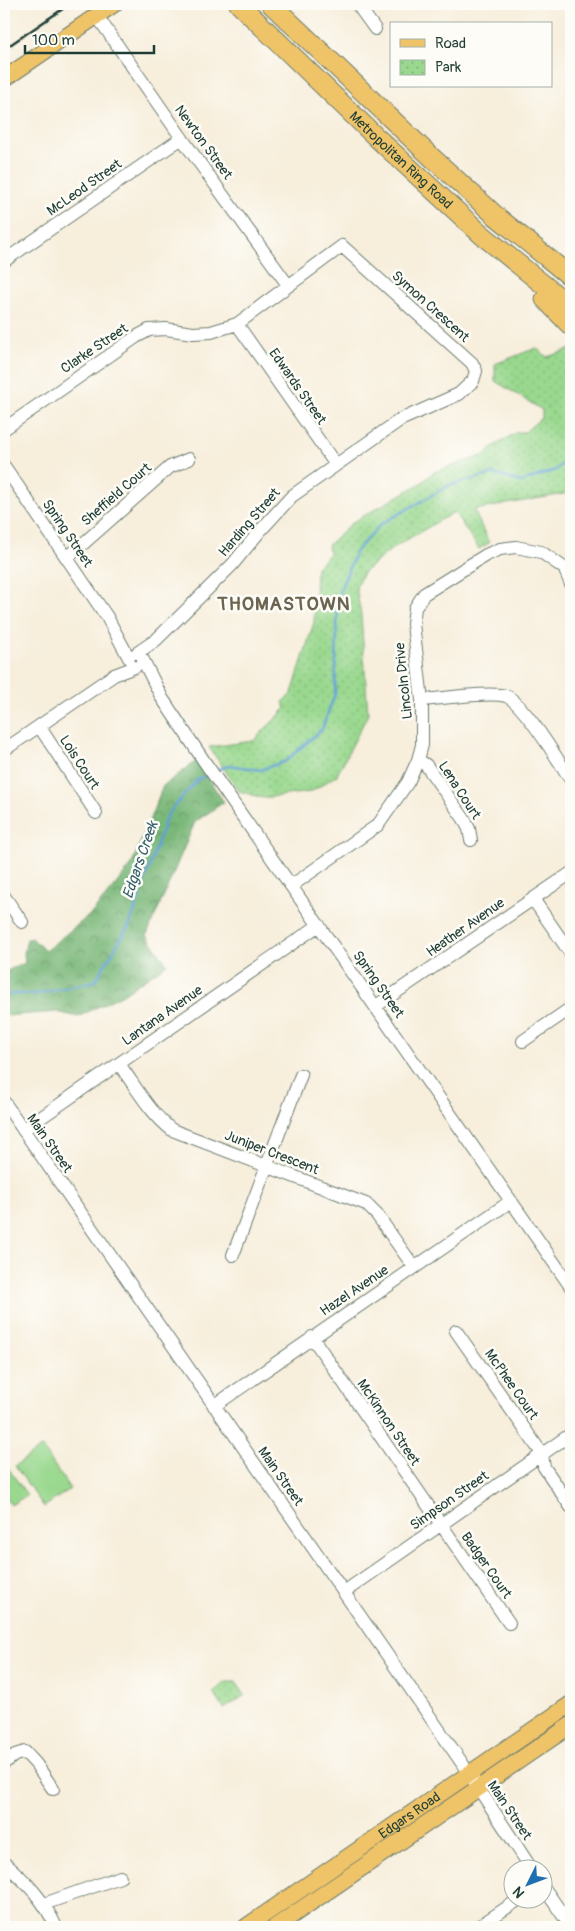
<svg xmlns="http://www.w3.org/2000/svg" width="575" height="1931" font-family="Pangolin,sans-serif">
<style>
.forest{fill:url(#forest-crowns);stroke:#4c7a56}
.park{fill:url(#park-dots);stroke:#5c8a61}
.pitch{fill:#99d88e;stroke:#5c8a61}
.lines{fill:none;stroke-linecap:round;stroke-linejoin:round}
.stream{stroke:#61a1d4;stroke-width:2.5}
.minor-casing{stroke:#6b7b6e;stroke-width:14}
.major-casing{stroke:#6b7b6e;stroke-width:18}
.highway-casing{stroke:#6b7b6e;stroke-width:21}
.minor{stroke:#fff;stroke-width:12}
.major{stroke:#efc469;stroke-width:16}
.highway{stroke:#efc469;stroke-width:19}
.rail{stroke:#1f3d34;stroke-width:2.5}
.labels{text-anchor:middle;stroke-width:5;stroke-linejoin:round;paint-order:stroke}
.street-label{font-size:14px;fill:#1f3d34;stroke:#fdfcf7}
.water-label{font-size:15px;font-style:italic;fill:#36606c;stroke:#fdfcf7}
.district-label{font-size:19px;font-weight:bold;letter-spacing:1px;fill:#6b644f;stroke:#fdfcf7}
</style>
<defs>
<pattern id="forest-crowns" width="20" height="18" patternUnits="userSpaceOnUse" patternTransform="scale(1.25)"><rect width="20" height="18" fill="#7ab879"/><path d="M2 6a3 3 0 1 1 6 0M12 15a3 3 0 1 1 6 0" fill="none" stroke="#639764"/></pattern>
<pattern id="park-dots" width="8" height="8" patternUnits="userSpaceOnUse" patternTransform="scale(1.25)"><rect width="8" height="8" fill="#99d88e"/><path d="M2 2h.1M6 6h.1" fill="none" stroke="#83ba7b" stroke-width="1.8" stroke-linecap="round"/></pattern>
</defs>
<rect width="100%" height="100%" fill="#fdfcf7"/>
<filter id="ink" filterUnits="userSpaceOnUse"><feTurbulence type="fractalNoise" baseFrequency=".02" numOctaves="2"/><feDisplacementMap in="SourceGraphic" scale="10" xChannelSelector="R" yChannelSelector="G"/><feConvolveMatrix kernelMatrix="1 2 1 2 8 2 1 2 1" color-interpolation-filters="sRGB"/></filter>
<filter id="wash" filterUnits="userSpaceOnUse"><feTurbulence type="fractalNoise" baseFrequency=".0096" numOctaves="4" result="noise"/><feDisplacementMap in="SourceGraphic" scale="20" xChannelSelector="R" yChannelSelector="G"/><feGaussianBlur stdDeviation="1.12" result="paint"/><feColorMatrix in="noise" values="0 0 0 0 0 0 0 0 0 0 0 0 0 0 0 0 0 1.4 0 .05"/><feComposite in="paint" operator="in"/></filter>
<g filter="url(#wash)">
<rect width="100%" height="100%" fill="#f7eedb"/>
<!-- forest -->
<path class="forest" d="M196,761L224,802L195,822L147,935L167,964L123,994L78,1017L57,1012L4,1016V972L25,963L24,953L27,939L32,938L45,951L91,914L131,866L163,786Z"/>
<!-- park -->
<path class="park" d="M536,348L547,357L571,349V491L569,493L474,510L489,543L479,549L454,512L393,548L363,573L356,587L361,615L368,714L337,775L311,792L263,798L239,791L209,747L253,741L286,708L283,702L292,693L314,622L316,567L329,554L328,545L353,522L421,483L434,472L485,455L491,448L517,432H525L542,417V410L495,381V364Z
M226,1682H236L245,1695L224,1709L213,1692Z"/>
<!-- pitch -->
<path class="pitch" d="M42,1447L70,1489L44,1507L15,1466Z
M6,1465L27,1495L11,1505L4,1495V1467Z"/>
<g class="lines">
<!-- stream -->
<path class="stream" d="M216,771L229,765L260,770L286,761L322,729L335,694L338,595L356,551L381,524L450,485L494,474L521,482L556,470L571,454
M4,994H37L95,981L130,924L167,815L197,780L209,774"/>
</g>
</g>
<g filter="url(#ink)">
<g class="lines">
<!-- minor casing -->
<g class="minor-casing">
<path id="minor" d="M357,4L375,29
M97,16L188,147L288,285
M4,261L182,138
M237,324L336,465
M4,429L136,337L149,330L166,329L193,333L211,332L237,324L342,246L472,363L476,371L473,381L459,394L400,420L292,496L260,531L232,565L156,640L137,653
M4,466L107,617L129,658
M67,558L170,467L189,459
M143,660L162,698L206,764L571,1287
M422,700C441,699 490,691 506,696C523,702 559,762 571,780
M39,726L96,813
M4,750L114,675L135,667
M418,760L426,765L464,819L469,829L471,840
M291,886L378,825L408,782L418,760L422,745V700L413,624L415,608L424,594L486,555L500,549L516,547L541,552L564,568L571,584
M4,896L22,922
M533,899L571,954
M376,1006L571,873
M523,1041L571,1008
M119,1064C136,1087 149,1112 172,1130L366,1204L377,1215L414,1267
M4,1102L462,1763L531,1868
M23,1130L319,925
M233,1255L301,1075
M456,1331L538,1448L542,1454L544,1467L571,1507
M312,1337L509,1623
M214,1406L511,1201
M344,1592L571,1434
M4,1763L15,1755L25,1752L36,1764L53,1789
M4,1863C27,1882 44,1900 56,1927
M542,1885L571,1927
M44,1904L120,1877
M478,1927L521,1898"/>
</g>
<!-- major casing -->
<g class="major-casing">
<g id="major">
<path d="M4,79L114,4"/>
<path id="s1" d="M246,1927L571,1704"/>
<path d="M275,1927L571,1725"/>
</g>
</g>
<!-- highway casing -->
<g class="highway-casing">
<g id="highway">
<path id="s2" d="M239,4L376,137L481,234L571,307"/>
<path d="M271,4L426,152L496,216L571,277"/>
<path d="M545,299L571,326"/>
</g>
</g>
<!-- minor -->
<use href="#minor" class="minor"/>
<!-- major -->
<use href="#major" class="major"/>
<!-- highway -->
<use href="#highway" class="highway"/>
<!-- rail -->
<path class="rail" d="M4,49L70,4"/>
</g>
</g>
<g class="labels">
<!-- street labels -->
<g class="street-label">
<text transform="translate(204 142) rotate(54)" y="5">Newton Street</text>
<text dy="5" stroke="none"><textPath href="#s2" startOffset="225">Metropolitan Ring Road</textPath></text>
<text transform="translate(84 187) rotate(-35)" y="5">McLeod Street</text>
<text transform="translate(431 306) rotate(42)" y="5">Symon Crescent</text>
<text transform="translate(94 348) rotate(-34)" y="5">Clarke Street</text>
<text transform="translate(298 386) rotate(55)" y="5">Edwards Street</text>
<text transform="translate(116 494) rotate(-41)" y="5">Sheffield Court</text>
<text transform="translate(249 522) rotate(-49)" y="5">Harding Street</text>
<text transform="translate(68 533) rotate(56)" y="5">Spring Street</text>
<text transform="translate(403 681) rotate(-96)" y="5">Lincoln Drive</text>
<text transform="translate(80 762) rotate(57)" y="5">Lois Court</text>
<text transform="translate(460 790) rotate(57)" y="5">Lena Court</text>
<text transform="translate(465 927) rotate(-35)" y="5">Heather Avenue</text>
<text transform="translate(379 984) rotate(55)" y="5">Spring Street</text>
<text transform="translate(162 1015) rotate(-35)" y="5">Lantana Avenue</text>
<text transform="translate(50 1143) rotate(55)" y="5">Main Street</text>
<text transform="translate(272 1152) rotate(21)" y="5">Juniper Crescent</text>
<text transform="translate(354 1290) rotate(-34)" y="5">Hazel Avenue</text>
<text transform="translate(512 1384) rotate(55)" y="5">McPhee Court</text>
<text transform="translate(389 1422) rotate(56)" y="5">McKinnon Street</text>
<text transform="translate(281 1476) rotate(55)" y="5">Main Street</text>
<text transform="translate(449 1500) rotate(-35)" y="5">Simpson Street</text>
<text transform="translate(487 1565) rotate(55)" y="5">Badger Court</text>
<text transform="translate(510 1810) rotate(56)" y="5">Main Street</text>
<text dy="5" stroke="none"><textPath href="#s1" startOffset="198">Edgars Road</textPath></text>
</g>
<!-- water labels -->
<g class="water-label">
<text transform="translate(140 860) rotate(-71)" y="5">Edgars Creek</text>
</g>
<!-- district labels -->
<g class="district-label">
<text x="284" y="610">THOMASTOWN</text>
</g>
</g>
<!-- margin -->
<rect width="575" height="1931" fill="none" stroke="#fdfcf7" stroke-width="20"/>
<!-- legend -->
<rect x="390" y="22" width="162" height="65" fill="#fdfcf7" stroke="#a4b0a9"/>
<rect x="400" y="39" width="25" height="8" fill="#efc469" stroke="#a4b0a9"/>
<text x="435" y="48" font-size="15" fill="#1f3d34">Road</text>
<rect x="400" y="60" width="25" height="15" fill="url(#park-dots)" stroke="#a4b0a9"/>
<text x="435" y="72" font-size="15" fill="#1f3d34">Park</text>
<!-- north arrow -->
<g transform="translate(528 1884) rotate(228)"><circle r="24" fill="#fdfcf7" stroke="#a4b0a9"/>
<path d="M0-4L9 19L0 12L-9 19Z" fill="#1f6fb2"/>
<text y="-8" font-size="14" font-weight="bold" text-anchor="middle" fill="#1f3d34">N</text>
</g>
<!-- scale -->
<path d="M25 45v8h129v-8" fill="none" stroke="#1f3d34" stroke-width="2.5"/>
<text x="32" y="45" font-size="15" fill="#1f3d34" stroke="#fdfcf7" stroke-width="4" paint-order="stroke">100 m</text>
</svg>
